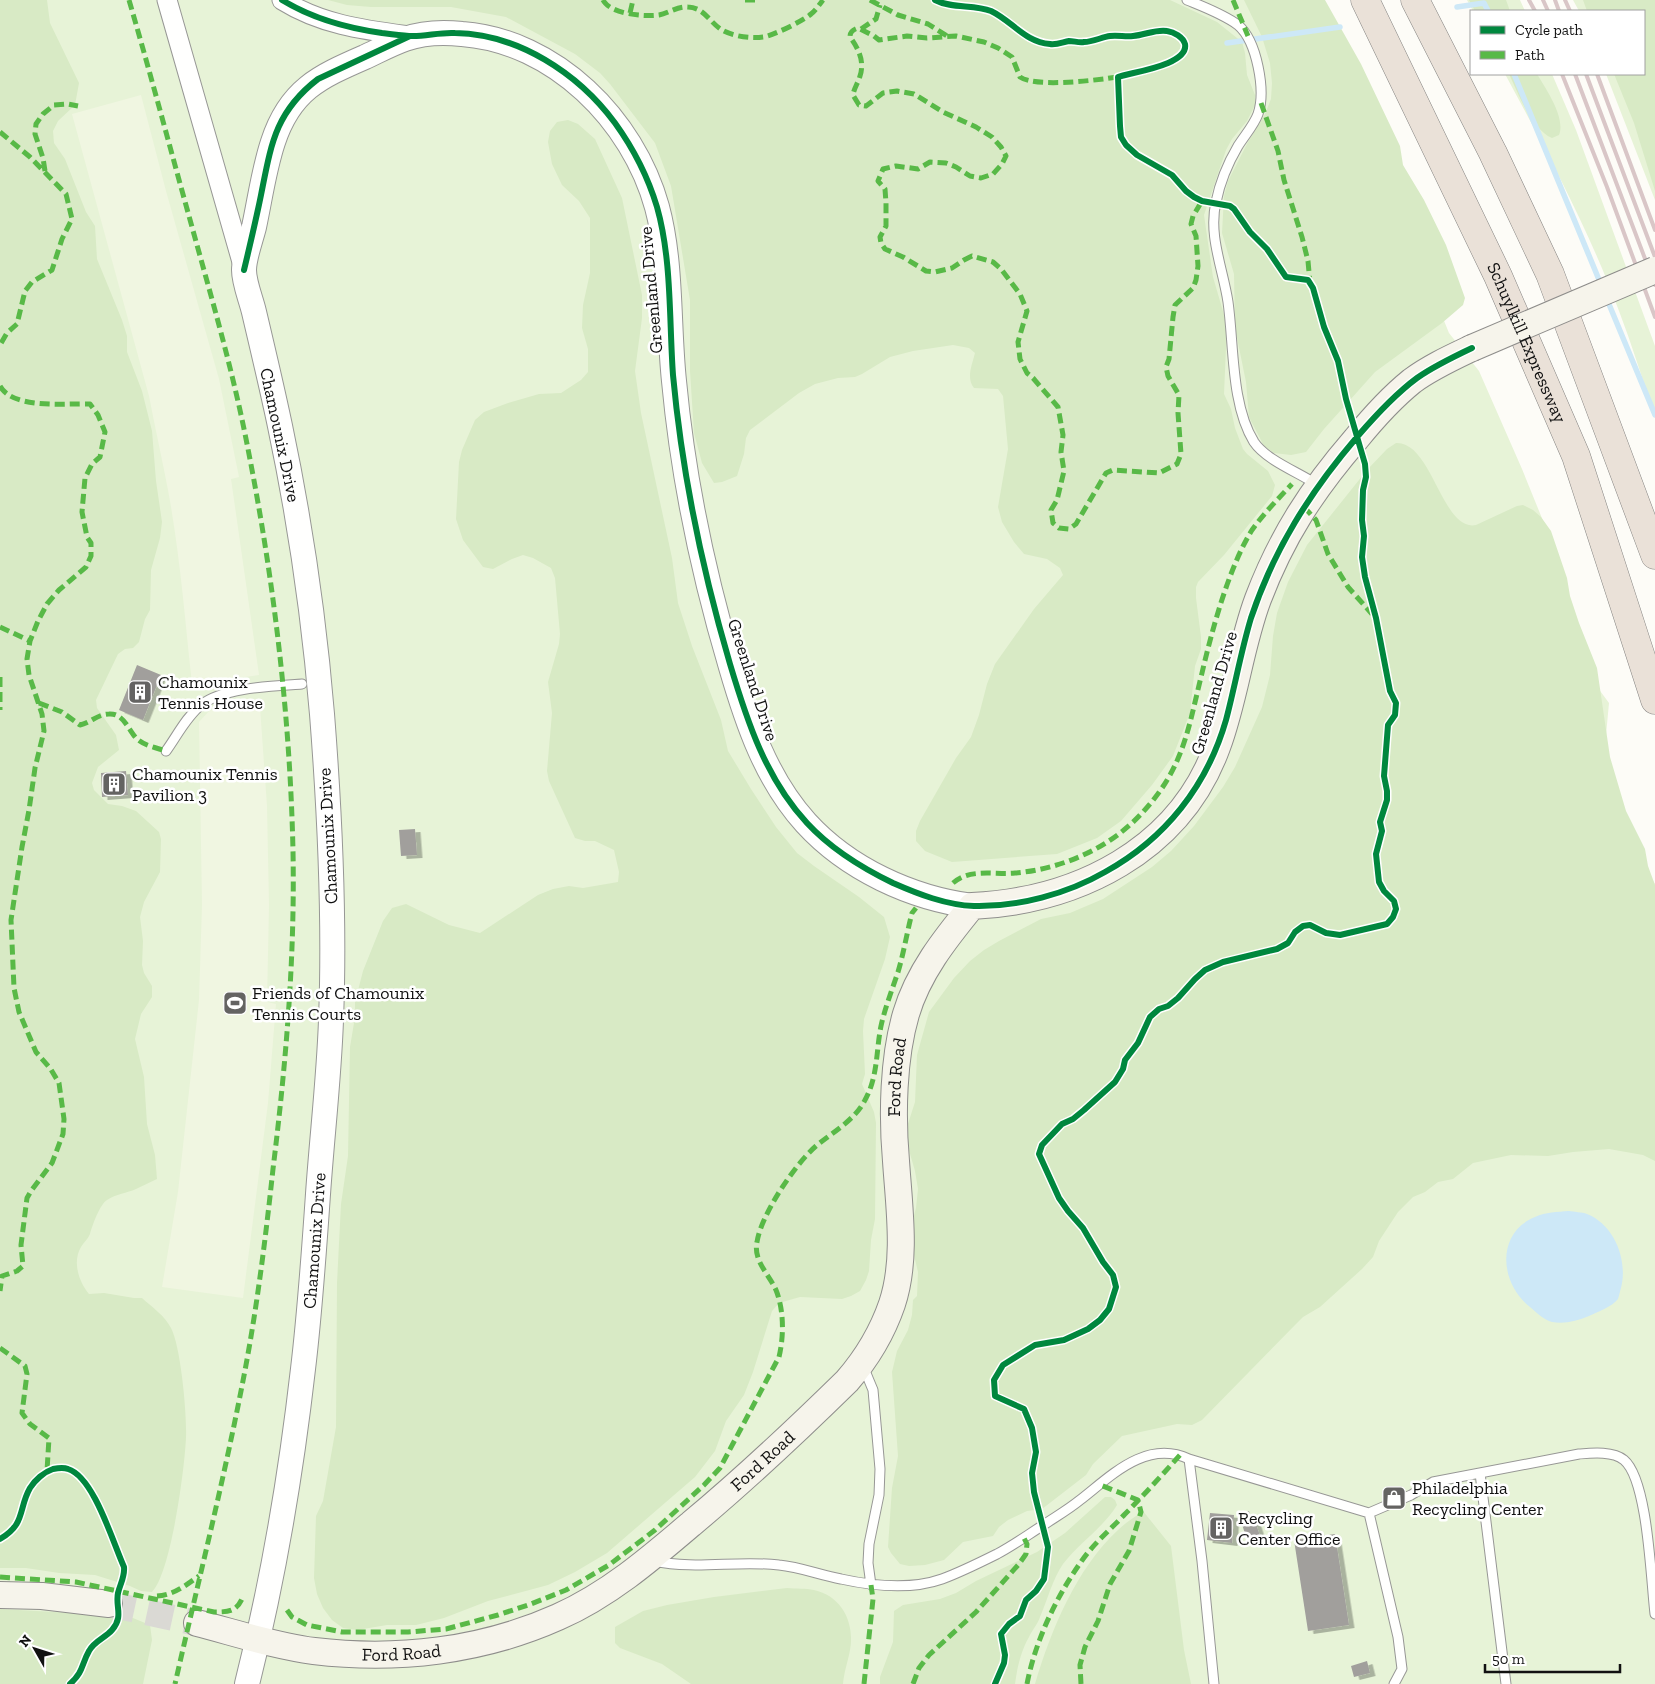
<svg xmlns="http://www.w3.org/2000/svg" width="1655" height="1684" font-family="'Zilla Slab',serif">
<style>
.green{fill:#e7f3d7}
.forest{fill:#d8eac5}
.pitch{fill:#f0f6e1}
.water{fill:#cde8f7}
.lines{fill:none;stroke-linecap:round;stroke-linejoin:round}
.stream{stroke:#cde8f7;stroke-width:5.5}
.building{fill:#a19f9c;filter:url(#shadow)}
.secondary-tunnel{stroke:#dad9d4;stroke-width:26;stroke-dasharray:26 13;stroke-linecap:butt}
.service-casing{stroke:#979795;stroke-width:11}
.minor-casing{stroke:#979795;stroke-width:21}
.tertiary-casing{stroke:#979795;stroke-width:26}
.secondary-casing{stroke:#8e8d8b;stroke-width:28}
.motorway-casing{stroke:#858482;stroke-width:29}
.service{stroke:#fffffe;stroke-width:9}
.minor{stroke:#fffffe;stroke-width:19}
.tertiary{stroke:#fffffe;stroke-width:24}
.secondary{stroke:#f6f4eb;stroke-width:26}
.motorway{stroke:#eae1d8;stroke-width:28}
.rail{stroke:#d9c6c7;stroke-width:4}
.secondary-bridge-casing{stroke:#8e8d8b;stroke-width:28;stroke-linecap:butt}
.secondary-bridge{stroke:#f6f4eb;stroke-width:26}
.quiet{stroke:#58b947;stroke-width:5;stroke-dasharray:10 5;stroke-linecap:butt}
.cycleway-casing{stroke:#fff;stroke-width:9}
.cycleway{stroke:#00873e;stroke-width:6}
.labels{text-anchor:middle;stroke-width:5;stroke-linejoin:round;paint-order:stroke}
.street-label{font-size:18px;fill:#111;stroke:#fff}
.poi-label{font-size:18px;fill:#111;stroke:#fff;text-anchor:start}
</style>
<defs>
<filter id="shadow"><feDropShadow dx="5.5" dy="3" stdDeviation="0" flood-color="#0004"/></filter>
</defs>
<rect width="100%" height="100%" fill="#fdfcf7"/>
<!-- green -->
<path class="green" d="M0,0H1306L1398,207L1449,333L1479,371L1522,469L1550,538L1581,665L1609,703L1605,746L1625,831L1655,884V1684H0V1608L66,1610L0,1582Z
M1467,0H1520L1525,11H1473Z
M1573,0H1655V200L1606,74H1644V11H1579Z
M1505,74H1552L1576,130L1655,346V416C1643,381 1632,345 1619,311C1589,230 1546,150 1505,74Z"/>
<!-- forest -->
<path class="forest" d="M0,0H47L50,23L79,83L75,105L58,121L53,131L54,143L65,159L86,212L95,226L97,259L122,320L127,336V352L142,391L152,431L156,481L162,522L160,538L151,570L150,610L145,619L139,642L133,648L125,649L118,654L96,700L97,708L116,735L119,750L98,767L92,783L94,790L108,804L122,806L136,811L159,832L161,839L160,872L144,902L140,917L143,941L142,965L144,973L152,986V997L141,1014L135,1039L144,1077L147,1124L155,1155L157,1179C150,1182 143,1186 136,1189C127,1193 116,1194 107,1200C100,1204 92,1226 90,1234C88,1239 84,1242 81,1247C72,1262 79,1282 89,1294L104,1293L134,1298H142C152,1307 165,1316 171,1328C181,1347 187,1415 186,1437C185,1467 171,1573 152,1592L141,1591L130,1586L95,1575L59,1573L26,1568H0Z
M328,0H1170L1217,22L1242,42L1245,53L1247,75L1255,95V105L1247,121L1232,139L1226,150L1204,215L1213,277L1227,325L1224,394L1231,409L1235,428L1243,449L1247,454L1268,471L1275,485L1272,496L1224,555L1198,582L1196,587V598L1201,637V649L1195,666L1190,713L1173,756L1152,785L1121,821L1097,838L1057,854L952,862L925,851L916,841V831L920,821L956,758L971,737L979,715L987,684L995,664L1034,609L1063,575L1060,568L1047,559L1024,554L1014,542L1002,522L998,507L1008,449L1003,396L998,389L974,388C966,378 972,365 975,353L969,348L953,345L913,351L890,357L862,374L855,377L838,378L815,384L799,393L750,430L746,438L744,454L737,476L722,482L714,483L702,463L694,433L690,371V300L671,186L655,143L610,84L600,73L575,54L506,17L451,7H371L347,5Z
M1244,0H1325L1361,64L1400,146L1403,165L1424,200L1446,245L1465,298L1463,305L1442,323L1375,372L1324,429L1306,452L1291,455L1274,453L1264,446L1249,417L1246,382L1235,328L1234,274L1222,233L1224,196L1228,181L1248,142L1265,114L1271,99L1272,83L1270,63L1262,37Z
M1469,0H1506L1510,11H1475Z
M1583,0H1655V191L1634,123L1614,74H1644V11H1587Z
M1509,74H1537C1546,89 1566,118 1559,135L1552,138C1532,130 1518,93 1509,74Z
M568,120L578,124L595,139L622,198L642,295V318L635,371L641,413L672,558L678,603L692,646L721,720L728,751L751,789L776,827L797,853L814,866L859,897L884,917L890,937L885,959L864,1019L863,1031L865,1074L862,1084L874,1112L876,1123L875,1219L871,1240L869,1271L866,1280L860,1291L851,1296L842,1299L800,1297L779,1303L772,1311L753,1372L744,1395L726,1421L715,1451L695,1477L607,1553L575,1572L548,1585L488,1601L444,1618L416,1625H387L357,1630L343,1628L332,1620L323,1608L317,1594L314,1578L316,1516L323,1501L336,1427L337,1283L341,1204L348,1156L350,1047L355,1017V1002L363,971L383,921L392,908L406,904L449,925L480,933L538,895L553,889L569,886L583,888L618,882L619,872L614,850L595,841H585L575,838L549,781L547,771L552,713L548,682L559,644L560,634L555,578L551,568L533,558L523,555L512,559L493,569L483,567L463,540L456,519L459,462L462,450L475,420L484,412L508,403L539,394L561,393L581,380L588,372V349L582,328L583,305L590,273V218L579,201L562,185L552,164L548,142L550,131L557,122Z
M1396,443C1432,441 1442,532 1476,525L1517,506L1523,505L1533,510L1541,517L1551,531L1567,578L1570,596L1579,623L1597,668L1610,757L1626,811L1645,849L1648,866L1655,885V1161L1643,1155L1609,1149L1573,1152L1548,1156L1511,1155L1473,1163L1453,1179L1438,1182L1425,1192L1413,1197L1398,1212L1379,1241L1373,1257L1362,1269L1320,1307L1303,1317L1295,1325L1202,1420L1192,1425L1177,1424L1122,1436L1093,1464L1086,1475L1042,1509L1027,1511L1008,1520L999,1527L993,1536L963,1542L944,1560L925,1565L909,1566L900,1564L891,1553L888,1547L892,1488L898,1456L892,1372L897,1351L908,1330L912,1315L913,1300L917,1296L918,1272L913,1251L912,1223L916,1208L918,1189L915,1171L906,1140V1130L915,1102L917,1055L929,1012L954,978L970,961L984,950L999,941L1041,919L1070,913L1103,899L1152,867L1171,851L1194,826L1223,787L1235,767L1262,707L1270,675L1273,636L1277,613L1288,582L1307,545L1367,470L1387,449Z
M1105,1497H1111L1115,1500L1117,1505C1103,1528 1079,1543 1063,1564C1053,1578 1047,1601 1040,1617C1038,1624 1032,1630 1029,1637C1021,1651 1017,1668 1015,1684H880V1677L893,1642L894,1611L903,1605L940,1599L956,1593L976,1581L1037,1552L1065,1533Z
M1143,1511L1171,1546L1184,1650L1191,1684H1035C1051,1630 1076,1569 1118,1530C1125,1523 1135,1517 1143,1511Z
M787,1588C796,1589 806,1588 814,1590C842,1596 855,1623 850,1650C848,1661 844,1672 843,1684H691L662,1664L620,1648L615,1643V1627L643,1611L667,1605L714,1597Z
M0,1609L128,1616L150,1625L152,1640L143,1684H0Z"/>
<!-- pitch -->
<path class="pitch" d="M141,95L166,191L219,379L239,477L231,479L259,675L192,684C185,620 180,554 168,490C162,459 155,427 149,396L72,114Z
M260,707L267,806L269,905L267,1002L276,1004L268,1103L243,1298L162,1287L178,1192L199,1000L202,905L199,722L210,710Z"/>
<!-- water -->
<path class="water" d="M1569,1211C1574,1212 1582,1212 1587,1214C1615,1225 1628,1261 1621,1288C1620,1291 1619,1296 1618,1299C1612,1307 1597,1312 1589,1316C1577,1321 1565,1324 1552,1322C1544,1320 1536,1312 1530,1307C1500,1284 1495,1233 1535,1217C1546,1212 1557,1212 1569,1211Z"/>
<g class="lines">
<!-- stream -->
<path class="stream" d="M1457,7L1484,3L1488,11
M1227,43L1340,27
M1514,74L1602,287
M1606,297L1655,415"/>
</g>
<!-- building -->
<path class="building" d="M137,665L161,675L143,720L119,710Z
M126,771L128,795L102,797L101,773Z
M415,829L417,855L401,856L399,830Z
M1249,1511L1251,1519L1254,1518L1261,1539L1248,1543L1239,1515Z
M1210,1513L1234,1515L1232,1543L1207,1540Z
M1335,1534L1349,1625L1308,1631L1294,1540Z
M1367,1661L1370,1673L1354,1677L1351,1666Z"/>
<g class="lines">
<!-- secondary-tunnel -->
<path class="secondary-tunnel" d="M109,1604L197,1623"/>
<!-- service casing -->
<g class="service-casing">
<path id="service" d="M1187,0C1204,7 1223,14 1238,25C1257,41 1266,91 1258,114C1254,125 1245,135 1238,146C1228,163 1220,182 1216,202C1208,235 1223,269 1228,302C1234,345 1231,405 1254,442C1266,460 1298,472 1316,484
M166,751C177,736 186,717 201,705C224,687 274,686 302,684
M863,1366L873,1390L880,1469L879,1495L869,1544L868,1563L871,1585
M1189,1459L1202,1561L1214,1684
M1480,1473L1506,1684
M1369,1513L1398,1637L1402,1669L1394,1684
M654,1561C696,1570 737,1560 779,1565C800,1567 820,1575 841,1579C873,1586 911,1590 942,1579C961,1572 979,1563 997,1554C1014,1545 1029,1534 1045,1524C1057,1516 1069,1509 1080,1500C1111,1476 1146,1439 1189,1459L1369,1513L1411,1495L1433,1482L1579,1454C1592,1453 1613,1451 1624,1460C1648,1480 1651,1581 1655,1614"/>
</g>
<!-- minor casing -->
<g class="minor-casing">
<path id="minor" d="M167,0L244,269
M282,0C322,25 365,30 410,36"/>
</g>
<!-- tertiary casing -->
<g class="tertiary-casing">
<g id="tertiary">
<path id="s1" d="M247,1684C273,1581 291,1474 303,1369C310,1311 314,1252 318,1194C322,1136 329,1078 331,1020C335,918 330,816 322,714C314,617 300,521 280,426C272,388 263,350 254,312C251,299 244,283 244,270C244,258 251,239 254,227C260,199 264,169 273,142C290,90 319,77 365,57C378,51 391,44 405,39C422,33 444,32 462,34C555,41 633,120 657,207C672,263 668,324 674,381C683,478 703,573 731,667C747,722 766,779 806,823C848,869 911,898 972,906"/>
</g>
</g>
<!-- secondary casing -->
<g class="secondary-casing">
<g id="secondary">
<path d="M0,1595L42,1596L109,1604"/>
<path id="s2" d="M197,1623C236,1633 275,1646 314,1651C397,1661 482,1651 558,1617C608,1595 650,1559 691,1524C745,1479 796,1431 847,1381C867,1358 882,1333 892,1304C907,1259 899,1207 896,1161C892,1116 893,1058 906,1014C918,973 945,939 972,906C1077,901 1179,851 1217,747C1235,699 1240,647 1258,599C1282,536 1312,490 1356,439C1373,418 1391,398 1412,381C1431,367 1451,358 1472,348"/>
</g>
</g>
<!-- motorway casing -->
<g class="motorway-casing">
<g id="motorway">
<path id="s3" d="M1365,0L1498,276L1576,456L1655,700"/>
<path d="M1415,0L1493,153L1550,274L1655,555"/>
</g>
</g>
<!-- service -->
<use href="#service" class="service"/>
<!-- minor -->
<use href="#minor" class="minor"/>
<!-- tertiary -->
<use href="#tertiary" class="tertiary"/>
<!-- secondary -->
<use href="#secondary" class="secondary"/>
<!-- motorway -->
<use href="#motorway" class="motorway"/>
<!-- rail -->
<path class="rail" d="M1529,0L1535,11
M1543,0L1548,11
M1555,0L1559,11
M1565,0L1570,11
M1562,74L1607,187L1655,317
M1575,74L1655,285
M1586,74L1655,257
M1597,74L1655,230"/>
<!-- secondary-bridge casing -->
<g class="secondary-bridge-casing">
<path id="secondary-bridge" d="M1472,348L1655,270"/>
</g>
<!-- secondary-bridge -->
<use href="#secondary-bridge" class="secondary-bridge"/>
<!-- quiet -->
<path class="quiet" d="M129,0C150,72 169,144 189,216C210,293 233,370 248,449C274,581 290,716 293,851C295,957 286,1063 273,1169C266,1234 258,1300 246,1365C226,1472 199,1578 175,1684
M603,0C610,14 644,17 659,15C669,13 678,6 688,7C705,8 709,22 722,30C732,36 751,39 763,37C772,36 803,21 811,14C816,10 819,5 823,0
M745,0H757
M870,0L898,15L928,24L947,36
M1233,0L1248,36
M630,13L633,0
M861,29L876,19L880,5
M1118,77C1097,80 1036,88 1020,77L1012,57L998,48L984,42L956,36L927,38L907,36L879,40L874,36L858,28C852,30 850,32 850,37C858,48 865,61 860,76C858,83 854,88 853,95L859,105L866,106L883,93L897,91L914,94L943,112L976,127L992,137L1001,147L1006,156L1002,164L993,174L981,178L970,176L956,167L946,163L930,162L918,169L896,166L883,169L878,181L885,189L886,203V226L880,237L881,243L885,249L903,257L926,271L935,272L952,268L964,260L972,256L993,262L1001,269L1020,294L1027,311L1018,342L1020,359L1027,373L1033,378L1058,407L1063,435L1061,452L1064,471L1057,500L1051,510L1053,523L1059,528L1069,529L1076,524L1106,473L1113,470L1159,473L1177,464L1181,454L1178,413L1179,395L1168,376L1166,367L1169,359L1173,317L1175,305L1193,288L1196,280L1198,266L1196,236L1191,224L1193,216L1202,201
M1261,103L1278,151L1284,180L1302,237L1308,261L1310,283
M0,132L30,157L66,194L72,219L62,239L52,270L32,282L25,291L17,324L7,333L0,345
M45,171L43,158L35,134L36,124L43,114L54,105L68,104L78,106
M0,386C13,410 68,403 90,404L98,415L105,432L100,457L92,464L85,478L82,512L87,537L91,543V556L86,567L59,590L47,604L38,621L30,641L27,659L29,675L42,714L44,731L35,768L29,810L22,847L11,920L14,988L19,1012L36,1052L50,1068L59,1083L64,1119L63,1134L52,1163L31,1191L27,1198L21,1245L23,1266L17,1271L2,1276L0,1291
M1304,507L1316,520L1328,554L1348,587L1372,614
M0,627L30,641
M0,677V710
M39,703L62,712L80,725C90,723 98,714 109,714C124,713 128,730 137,739C145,746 157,748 166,751
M953,883C970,868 994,875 1015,873C1062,869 1110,848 1142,813C1184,768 1188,729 1202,673C1212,630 1229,567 1252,530C1264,513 1278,499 1292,484
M0,1348L25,1366L27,1374L22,1413L30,1424L49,1438L47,1471
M0,1577L76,1582L214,1612C227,1612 236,1612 242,1599L244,1600
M157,1596C174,1595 186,1585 199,1576
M287,1610L292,1617L307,1625L342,1632H408L446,1629L498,1615L531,1604L566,1590L609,1565L655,1530L704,1485L720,1468L779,1357C784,1336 784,1310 776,1290C769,1274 753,1261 757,1242C761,1215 795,1164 816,1146C833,1132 855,1120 865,1100C878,1077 876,1051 881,1026C885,1008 892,990 898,972C904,952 907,932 912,913L916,908
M864,1684L873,1599L871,1585
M913,1684L919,1668L929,1655L976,1612L1019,1564L1026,1554L1027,1544L1024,1538
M1027,1684C1035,1642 1056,1597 1081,1562C1093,1544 1110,1530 1125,1514C1144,1495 1162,1475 1180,1455
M1081,1684L1080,1665L1085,1647L1098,1621L1110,1584L1129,1551L1141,1512L1138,1500L1098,1484"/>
<!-- cycleway casing -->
<g class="cycleway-casing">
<path id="cycleway" d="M282,0C313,19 346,28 382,33C392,34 403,36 413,36C427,36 441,32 455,33C518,34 578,73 615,123C633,148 648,177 657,207C672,260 669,320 673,375C682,473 702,569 730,664C747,721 766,779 807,823C831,849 862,868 893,883C918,894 946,905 974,906C1018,907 1067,894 1105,872C1165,839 1207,786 1226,720C1235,686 1241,651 1251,618C1274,549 1310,492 1357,437C1375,416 1394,395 1417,378C1434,366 1453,357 1472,348
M935,0C952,9 974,4 991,11C1012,21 1025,42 1050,44C1057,45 1063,42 1069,41C1074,41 1079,43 1084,42C1093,42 1102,37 1110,36C1118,35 1126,37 1133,36C1145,35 1156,29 1167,31C1174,32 1183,37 1185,44C1189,65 1132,72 1118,77L1120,126L1121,137L1126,145L1137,155L1172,175L1186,191L1194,197L1202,201L1230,206L1234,209L1250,232L1267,249L1286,277L1308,280L1313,288L1324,327L1338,361L1346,399L1365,464L1366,477L1363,490L1362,520L1364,536L1362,557L1365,577L1376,618L1390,691L1396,703L1395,715L1388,725L1384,776L1387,791V800L1380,822L1382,831L1376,854L1379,882L1384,891L1394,901L1396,909L1393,917L1387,924L1340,935L1326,933L1310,925L1303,926L1295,932L1288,943L1277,949L1223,962L1205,970L1195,979L1178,998L1168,1006L1159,1009L1150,1017L1138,1043L1125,1060L1123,1069L1115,1082L1084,1110L1073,1119L1062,1124L1042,1145L1039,1154L1059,1198L1068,1211L1083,1228L1103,1262L1113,1275L1116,1287L1109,1309L1100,1320L1088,1329L1064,1340L1035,1345L1003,1365L994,1380L995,1396L1024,1409L1032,1428L1036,1452L1032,1473L1034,1492L1048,1547L1044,1579L1036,1591L1026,1600L1020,1616L1009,1624L1001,1634L1005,1655L1004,1663L995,1684
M244,270C250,245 256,220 261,195C271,145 275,112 318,79L410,36
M0,1539C26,1524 18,1509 30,1488C35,1480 44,1472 53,1469C58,1468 63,1467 68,1469C94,1477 113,1543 124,1567C125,1577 120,1584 118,1593C115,1607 124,1616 112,1630C105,1638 94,1641 89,1651C81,1665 84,1671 70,1684"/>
</g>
<!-- cycleway -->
<use href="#cycleway" class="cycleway"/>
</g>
<!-- icons -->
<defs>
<g id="building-square" transform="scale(1.25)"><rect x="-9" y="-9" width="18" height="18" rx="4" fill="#646362" stroke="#fff"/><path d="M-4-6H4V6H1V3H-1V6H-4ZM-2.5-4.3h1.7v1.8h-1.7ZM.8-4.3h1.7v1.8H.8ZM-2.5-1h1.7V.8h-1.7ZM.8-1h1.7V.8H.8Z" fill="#fff"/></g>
<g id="stadium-square" transform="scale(1.25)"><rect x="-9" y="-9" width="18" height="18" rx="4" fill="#646362" stroke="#fff"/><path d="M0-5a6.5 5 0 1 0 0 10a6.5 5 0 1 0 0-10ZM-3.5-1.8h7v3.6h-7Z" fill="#fff"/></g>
<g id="shop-square" transform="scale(1.25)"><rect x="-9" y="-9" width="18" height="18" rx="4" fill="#646362" stroke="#fff"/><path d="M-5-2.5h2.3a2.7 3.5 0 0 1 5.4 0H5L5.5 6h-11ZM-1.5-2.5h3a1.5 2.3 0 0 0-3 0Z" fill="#fff"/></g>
</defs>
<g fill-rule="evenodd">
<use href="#building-square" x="140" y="692"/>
<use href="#building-square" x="114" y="784"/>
<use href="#stadium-square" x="235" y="1003"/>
<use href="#shop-square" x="1394" y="1498"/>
<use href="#building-square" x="1221" y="1528"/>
</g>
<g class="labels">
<!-- street labels -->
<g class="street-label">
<text transform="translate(651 290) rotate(-95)" y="6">Greenland Drive</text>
<text dy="6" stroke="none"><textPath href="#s3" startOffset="379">Schuylkill Expressway</textPath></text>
<text transform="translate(280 435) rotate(78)" y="6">Chamounix Drive</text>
<text transform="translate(753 680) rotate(72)" y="6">Greenland Drive</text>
<text transform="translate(1214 693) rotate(-74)" y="6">Greenland Drive</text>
<text transform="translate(328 836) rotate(-93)" y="6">Chamounix Drive</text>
<text dy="6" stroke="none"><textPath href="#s2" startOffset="1062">Ford Road</textPath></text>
<text dy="6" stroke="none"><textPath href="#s1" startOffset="449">Chamounix Drive</textPath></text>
<text dy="6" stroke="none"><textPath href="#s2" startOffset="628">Ford Road</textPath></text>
<text dy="6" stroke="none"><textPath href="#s2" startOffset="208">Ford Road</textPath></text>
</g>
<!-- poi labels -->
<g class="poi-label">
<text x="158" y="688">Chamounix<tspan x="158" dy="21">Tennis House</tspan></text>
<text x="132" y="780">Chamounix Tennis<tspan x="132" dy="21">Pavilion 3</tspan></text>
<text x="252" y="999">Friends of Chamounix<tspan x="252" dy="21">Tennis Courts</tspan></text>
<text x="1412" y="1494">Philadelphia<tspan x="1412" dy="21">Recycling Center</tspan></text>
<text x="1238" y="1524">Recycling<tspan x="1238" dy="21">Center Office</tspan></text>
</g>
</g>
<!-- legend -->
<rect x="1470" y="10" width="175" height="65" fill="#ffffff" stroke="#a0a0a0"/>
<rect x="1480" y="26" width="25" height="8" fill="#00873e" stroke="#a0a0a0"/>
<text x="1515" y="35" font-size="15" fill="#111111">Cycle path</text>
<rect x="1480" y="51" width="25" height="8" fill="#58b947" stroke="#a0a0a0"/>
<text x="1515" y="60" font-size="15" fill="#111111">Path</text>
<!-- north arrow -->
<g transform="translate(35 1649) rotate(309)" stroke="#ffffff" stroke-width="4" paint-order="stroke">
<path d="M0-4L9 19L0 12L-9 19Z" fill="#111111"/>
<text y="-8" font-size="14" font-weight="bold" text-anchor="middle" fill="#111111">N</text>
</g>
<!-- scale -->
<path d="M1485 1664v8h135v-8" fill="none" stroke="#111111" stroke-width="2.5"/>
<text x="1492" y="1664" font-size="15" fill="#111111" stroke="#ffffff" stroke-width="4" paint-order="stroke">50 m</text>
</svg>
